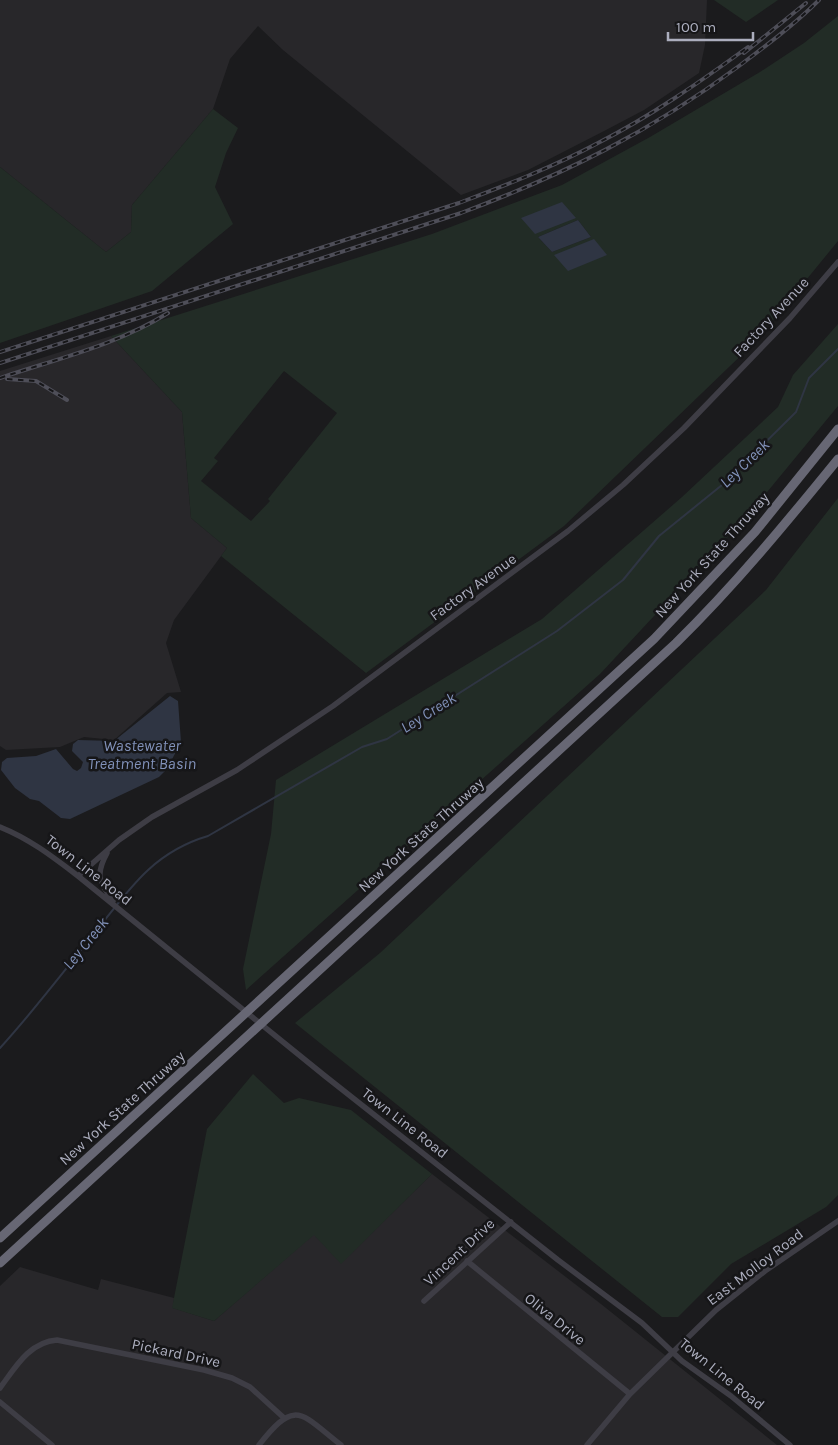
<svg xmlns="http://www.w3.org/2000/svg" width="838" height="1445" font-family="Karla,sans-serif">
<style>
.built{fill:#28272a}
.green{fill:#222c26;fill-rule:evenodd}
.water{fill:#2f3543}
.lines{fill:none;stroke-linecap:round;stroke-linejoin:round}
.stream{stroke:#2f3543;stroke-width:2}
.minor{stroke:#3e3d45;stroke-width:5.5}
.highway{stroke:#676774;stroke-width:9}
.rail-casing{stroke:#4e4e58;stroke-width:4}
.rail{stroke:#161618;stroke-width:2;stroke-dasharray:5.5;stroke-linecap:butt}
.labels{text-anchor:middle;stroke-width:5;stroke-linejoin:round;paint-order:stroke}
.street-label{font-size:15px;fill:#acaebe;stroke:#161618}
.water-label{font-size:16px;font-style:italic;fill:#8292ba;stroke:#161618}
</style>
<rect width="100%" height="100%" fill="#1b1b1d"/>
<!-- built -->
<path class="built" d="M0,0H707L705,45L699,73L644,110L606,130L528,170L461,195L283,50L258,26L230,59L213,109L132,205L131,232L106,252L0,167Z
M111,336L182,412L191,518L227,548L174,620L166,643L181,692L167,693L114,740L84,737L60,747L6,750L0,746V371Z
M432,1174L601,1304L777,1445H0V1286L20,1267L98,1290L101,1279L174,1298L173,1308L214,1321L314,1234L341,1263Z"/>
<!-- green -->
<path class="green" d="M714,0H778L746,22Z
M838,16V241L757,340L564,526L366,673L221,556L227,548L191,518L182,412L111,336L432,234L562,185L650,137L760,72L804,43ZM578,220L591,237L552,252L538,237ZM284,371L337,413L268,499L270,501L251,521L201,481L218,461L214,458Z
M213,109L238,128L226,153L215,187L233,224L152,291L0,343V167L106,252L131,232L132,205Z
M838,324V406L749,514L600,674L246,990L243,969L271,834L276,780L542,619L682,497L778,407L793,375Z
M838,498V1195L826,1207L731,1264L678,1317H662L295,1023L380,953L766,590Z
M253,1074L284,1103L299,1098L351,1110L432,1174L341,1264L314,1235L214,1321L172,1308L174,1298L207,1129Z"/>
<!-- water -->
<path class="water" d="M562,202L576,218L535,234L521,218Z
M578,220L591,237L552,252L538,237Z
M594,239L607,255L568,271L554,255Z
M170,696L178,701L181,742L167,769L159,777L70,819L61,818L39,801L30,799L15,788L1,770L2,762L7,758L36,756L56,749L73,769L77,771L81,768L83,762L72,751L73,744L78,740L114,741Z"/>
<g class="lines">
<!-- stream -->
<path class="stream" d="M0,1048C32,1013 60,976 90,939C126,894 150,853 208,836L362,747L387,739L557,631L623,580L659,536L722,485L796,412L809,378L838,349"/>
<!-- minor -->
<path class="minor" d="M0,827C30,839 53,857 78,876L325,1076L558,1260L642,1323L682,1361L731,1396L790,1445
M107,853C95,875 99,881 113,901
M78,876L119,840L152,817L237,770L333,706L568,531L623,485L684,428L790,318L838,262
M467,1261L630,1394
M424,1301L511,1222
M0,1388C15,1368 29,1342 57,1340L204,1370L232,1378L250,1387L283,1417
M0,1402L52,1445
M259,1445C296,1398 300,1413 341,1445
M587,1445L630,1394L716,1310L765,1271L838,1221"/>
<!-- highway -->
<path class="highway" d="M0,1238L654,639L755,532L838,429
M0,1263L676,643C735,585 786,523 838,459"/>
<!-- rail casing -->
<g class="rail-casing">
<path id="rail" d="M744,53L806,3
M0,352L459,203C506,185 553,167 598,143C651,116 700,82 748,47
M0,363L461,213C565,174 650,132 739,66C767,45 795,24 819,0
M0,378C56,359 117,345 168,313
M7,379L36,381L67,400"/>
</g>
<!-- rail -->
<use href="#rail" class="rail"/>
</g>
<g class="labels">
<!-- street labels -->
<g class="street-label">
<text transform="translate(771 317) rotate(-47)" y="5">Factory Avenue</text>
<text transform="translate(712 555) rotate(-48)" y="5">New York State Thruway</text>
<text transform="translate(473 587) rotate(-36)" y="5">Factory Avenue</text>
<text transform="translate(421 835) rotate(-42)" y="5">New York State Thruway</text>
<text transform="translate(89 870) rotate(38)" y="5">Town Line Road</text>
<text transform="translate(122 1108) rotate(-42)" y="5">New York State Thruway</text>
<text transform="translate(405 1123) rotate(38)" y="5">Town Line Road</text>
<text transform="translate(459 1252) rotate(-43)" y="5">Vincent Drive</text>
<text transform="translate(755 1267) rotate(-37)" y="5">East Molloy Road</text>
<text transform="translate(555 1319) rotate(39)" y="5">Oliva Drive</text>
<text transform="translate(176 1353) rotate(12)" y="5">Pickard Drive</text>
<text transform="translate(722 1374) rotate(39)" y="5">Town Line Road</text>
</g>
<!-- water labels -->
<g class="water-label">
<text transform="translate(744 463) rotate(-44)" y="6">Ley Creek</text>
<text transform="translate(428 712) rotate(-32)" y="6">Ley Creek</text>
<text x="142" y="751">Wastewater<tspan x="142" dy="18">Treatment Basin</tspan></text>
<text transform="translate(85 943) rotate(-51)" y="6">Ley Creek</text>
</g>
</g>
<!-- scale -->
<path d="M668 32v8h85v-8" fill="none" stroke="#acaebe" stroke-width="2.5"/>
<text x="676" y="32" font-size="15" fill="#acaebe" stroke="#161618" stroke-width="4" paint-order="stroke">100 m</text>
</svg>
